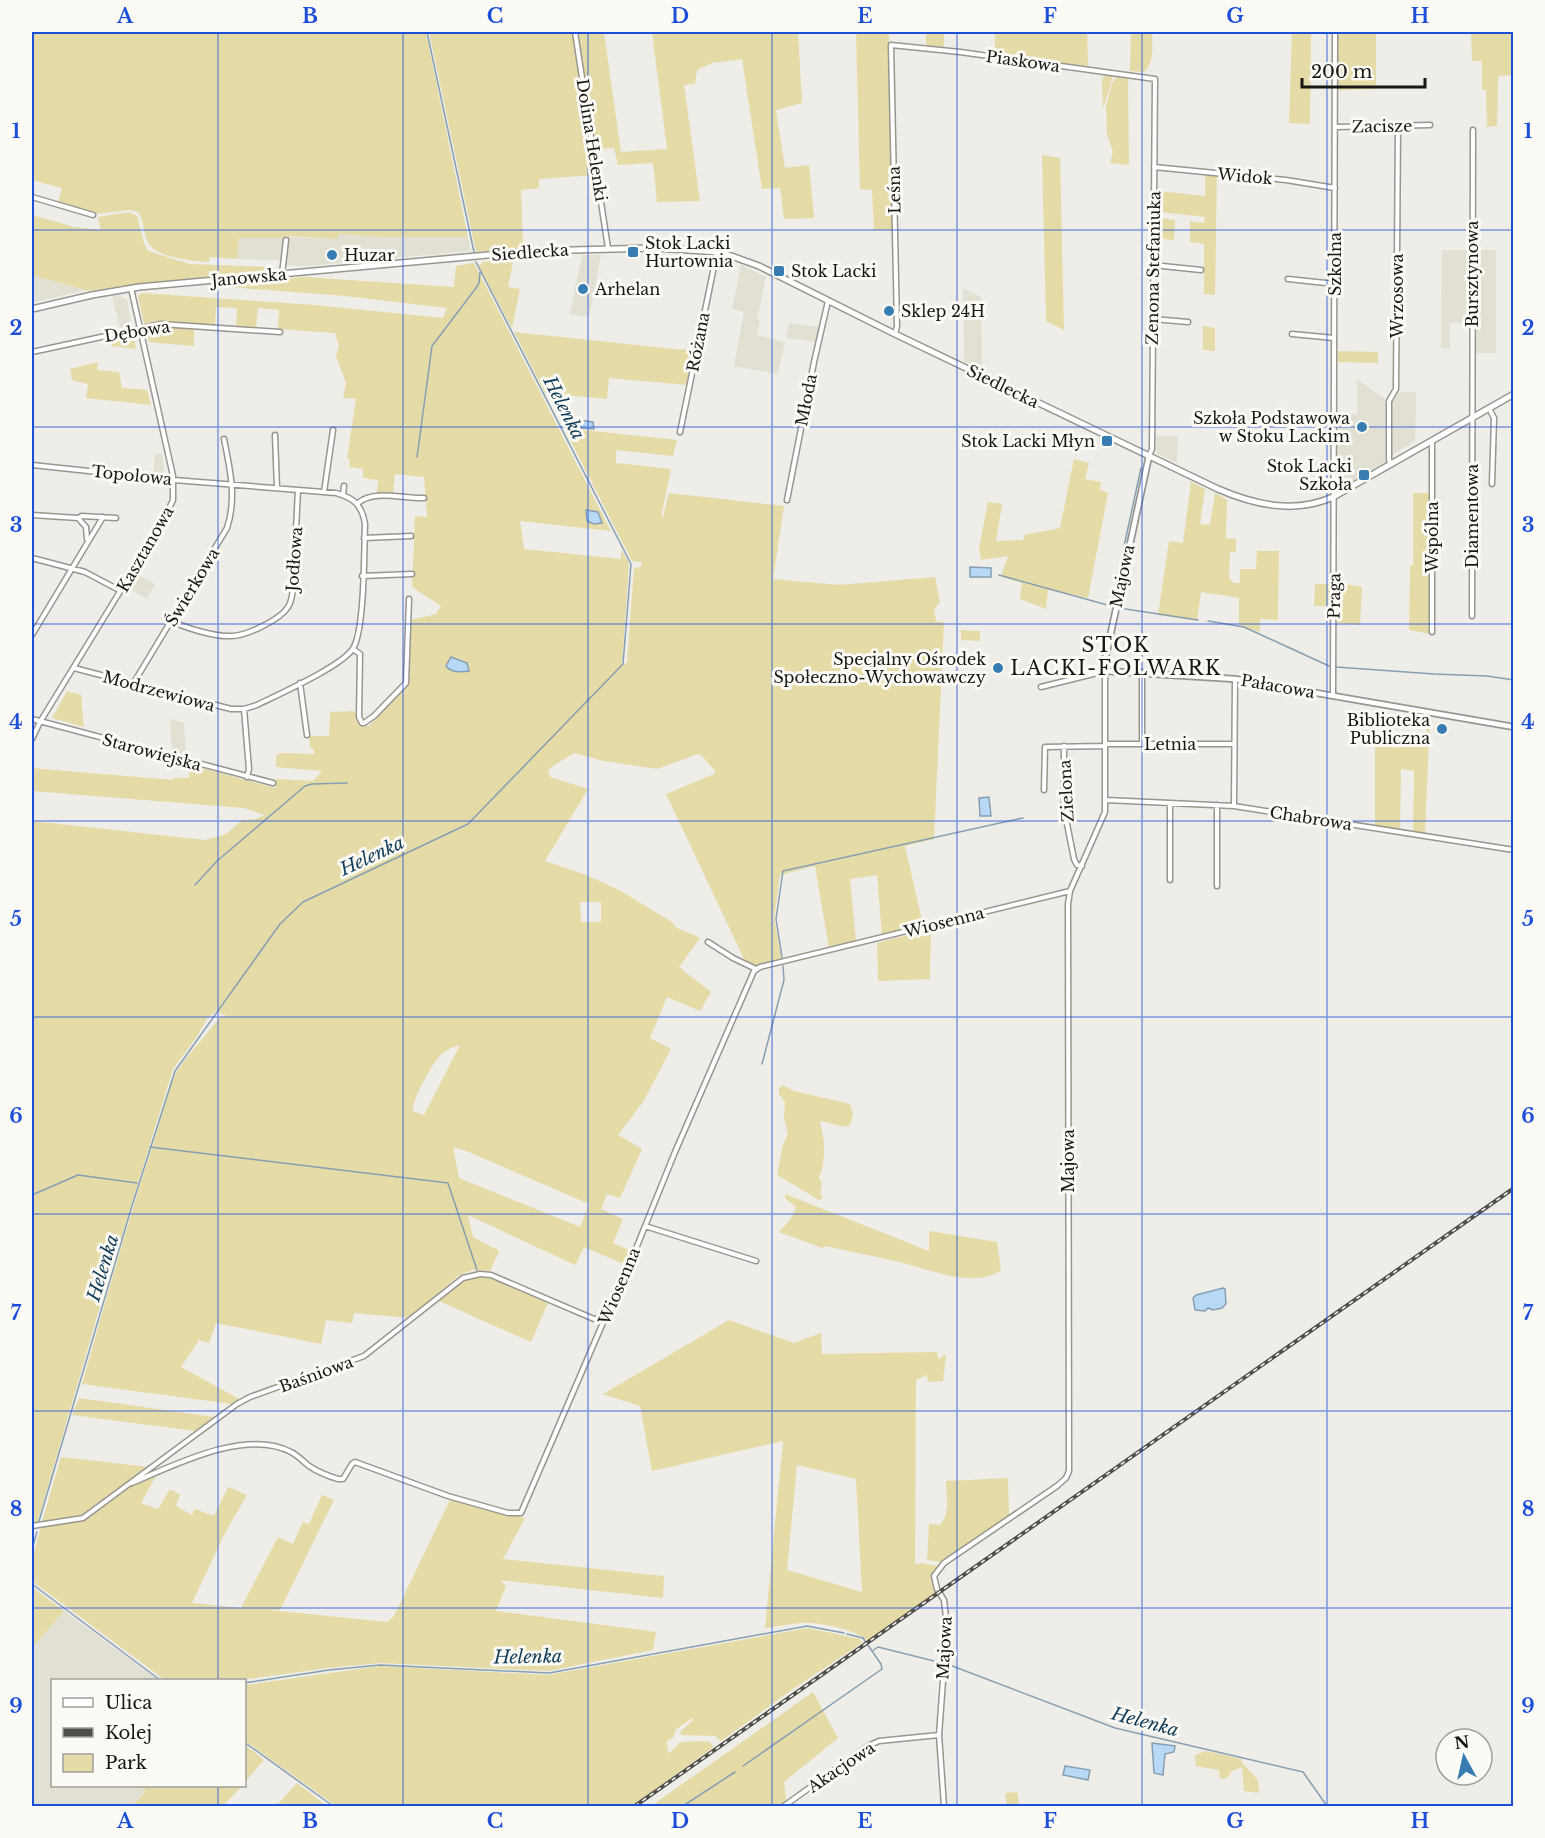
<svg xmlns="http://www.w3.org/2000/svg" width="1545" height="1838" font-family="'Libre Baskerville',serif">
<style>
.built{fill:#e2e0d3}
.green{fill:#e5dba6;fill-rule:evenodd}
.water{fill:#b7d9f6;stroke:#879fb2;stroke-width:1.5}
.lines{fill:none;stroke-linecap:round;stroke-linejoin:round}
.stream{stroke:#879fb2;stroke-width:1.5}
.minor-casing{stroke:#979691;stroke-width:7}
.tertiary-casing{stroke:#979691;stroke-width:8}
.secondary-casing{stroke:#979691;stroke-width:8}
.minor{stroke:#fff;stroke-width:4}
.tertiary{stroke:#fff;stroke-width:4.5}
.secondary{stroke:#fff;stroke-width:5}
.rail-casing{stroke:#504f4c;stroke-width:4}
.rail{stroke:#fbfaf5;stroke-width:1.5;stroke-dasharray:4.5;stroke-linecap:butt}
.grid{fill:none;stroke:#1d4ed8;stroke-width:1.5;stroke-opacity:0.55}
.poi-dot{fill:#377db2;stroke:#fbfaf5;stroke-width:2}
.labels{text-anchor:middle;stroke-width:6;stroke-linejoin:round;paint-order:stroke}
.street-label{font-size:16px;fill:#181715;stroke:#fbfaf5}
.poi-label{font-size:16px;fill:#181715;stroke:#fbfaf5;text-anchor:start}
.water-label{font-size:18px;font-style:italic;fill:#0f3b59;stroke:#fbfaf5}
.quarter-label{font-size:20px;letter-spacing:1.5px;fill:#181715;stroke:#fbfaf5}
.neatline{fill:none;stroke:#1d4ed8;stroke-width:2}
.grid-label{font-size:20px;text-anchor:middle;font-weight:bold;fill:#1d4ed8}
</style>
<rect width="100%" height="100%" fill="#eeede7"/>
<!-- built -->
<path class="built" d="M338,234L379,237H468L471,251L308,266L285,265L289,237L337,239Z
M239,238H284L281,260L237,259Z
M1442,250H1470V323H1450V349L1441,348Z
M1476,250H1496V353H1475Z
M582,255H601L589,317L570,314Z
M741,265L766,277L757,319L760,320L757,335L785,342L778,374L734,366L744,312L732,309Z
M32,275L86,290L32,303Z
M963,288L981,297L982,369L964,361Z
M119,295L127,300L131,322L128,326L120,328L112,297Z
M789,323L819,327L816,342L786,338Z
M1357,379L1385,399V462L1338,489L1339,460H1337L1339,414H1357Z
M1400,392H1416L1415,441L1391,456V404Z
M1156,436H1178L1177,463L1157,454Z
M155,454H162L165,477L153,476Z
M138,575L155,584L147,599L130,589Z
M170,719L184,723L186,755L172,751Z
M64,1611L158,1680H52V1786H140L146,1790L132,1806H32V1648Z"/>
<!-- green -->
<path class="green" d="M32,32H426L468,237H379L338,234V239L285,236L284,238H239L237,259L210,257L209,262C193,261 158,258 149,244C143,235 145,222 138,212L129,210L94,214L58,203L62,188L32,180Z
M429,32H574L596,175L539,179V188L521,190L523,247L476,252Z
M578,32H611L604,33L621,152L667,149L652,32H798L802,103L776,110L785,168L809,165L814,218L784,219L780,188L762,189L742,59L712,63L697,70L695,84L684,85L700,201L657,202L653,163L618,165L614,148L596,149Z
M856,32H889L894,230H874L872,190L860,189Z
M926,32H944V50L926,48Z
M995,32H1087L1088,66L1012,57L1011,54L995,51Z
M1131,32H1152C1152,45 1155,62 1144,72L1130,71Z
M1292,32H1311L1310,124L1289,123Z
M1337,32L1376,33V89L1337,90Z
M1471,32H1513V75L1498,76L1497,126L1487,127L1486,90H1482V61H1472Z
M1106,74L1113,76L1103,109L1102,79Z
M1117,76L1128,78L1129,165L1110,163L1113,152L1107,134L1106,106L1112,83Z
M1042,155L1060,158L1064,330L1046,321Z
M1205,173L1217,174L1215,295L1204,294V244L1190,242V221L1204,223L1205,217L1160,212L1157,209V191L1205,196Z
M129,212L137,216L144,243L147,250L154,253L190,264L270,267L278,271L131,285L89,291L32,275V215L74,227L101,230L98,217Z
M1160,218L1175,220L1174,240L1157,238V221Z
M514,259L508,287L520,289L512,328L478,265L482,264V262Z
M474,263L611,531L520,521L524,549L621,559V549L629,563L622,664L627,663L634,568L641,567L642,562L632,561L564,428L677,440L673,456L616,450V463L671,469L661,517H663L669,493L784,506L773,579L839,585L935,577L940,602L934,610L936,621L944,622L934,839L905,846L923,925L882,935L877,875L850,879L856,941L829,948L815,866L780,875L774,918L782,959L756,966L746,963L666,794L714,774L715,771L702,756L698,754L657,769L604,761L574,753L550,768L548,771L550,777L588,789L545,861L586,875L619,890L672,922L675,927L700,938L679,967L711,992L700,1011L667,997L650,1038L671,1049L643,1102L618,1135L642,1149L620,1198L607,1194L601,1209L623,1219L613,1243L633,1252L626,1265L584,1247L575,1265L468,1215L473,1237L499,1251L490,1271L472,1270L458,1276L410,1318L354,1313L352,1323L326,1320L321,1344L216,1323L209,1343L199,1340L181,1367L239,1399L232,1404L82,1384C105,1303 128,1221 154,1141C160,1124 169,1085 177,1071C190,1052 206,1036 220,1017L226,1016L216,1011L207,1019L196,1038L173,1069L98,1313L37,1524H32V821L205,840L226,834L242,820L255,819L265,815L244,808L32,791V768L173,780L174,778H189L190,765L275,788L276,779L313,781L322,771L276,767V756L280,753L314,754V750L310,747L309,736H329L330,712L354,711L356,713L357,721L361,725L369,726L409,682L411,620L436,614L441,606L412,587L415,516L427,517L424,477L395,474L393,495L377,493L378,480L363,478V469L349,467L350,459H347L356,399L343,398L346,383L336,356L339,346L335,333L278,329L279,310L258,308L256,328L236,327L237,308L216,307L215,325L156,321L144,324L138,296L142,293L314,305L443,318L447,308L345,296L215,286L304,277L454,287L456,266ZM451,657L463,660L464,672L451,670L448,661ZM580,902H601V922H581ZM460,1045L424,1115L413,1111C411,1101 435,1058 443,1053C448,1049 454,1046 460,1045ZM453,1147L464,1150L589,1204L580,1227L459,1178Z
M163,326L194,329V346L149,342L146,330Z
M1203,326L1215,328V351L1203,350Z
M514,332L674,349L695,350L688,385L609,378L607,399L545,393Z
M130,333L134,337L136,349L112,346L110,337Z
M1338,351L1378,352V363L1338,362Z
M98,362L97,370L119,372L122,388L147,390L151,405L86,398L88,384L72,380L70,369Z
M1074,459L1089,463L1085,479L1101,482L1100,490L1108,493L1088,598L1048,590L1046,609L1020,599L1022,583L1001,577L1008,556L981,560L979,548L988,502L1002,504L996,541L1023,540L1025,535L1060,528Z
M1191,482L1205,489L1200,524L1210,525L1215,493L1227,500L1226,538L1236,539V552H1230L1229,578L1234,583H1240V569H1256L1257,551H1279L1278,620L1260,619V632L1239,625V598L1201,592L1197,621L1158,615L1169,541L1183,543Z
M1413,493H1430V634L1409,630L1410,566L1413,565Z
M1338,583L1362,587L1360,625L1337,623Z
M1315,584H1332L1331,606H1314Z
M961,630L980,631V641L961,640Z
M67,691L81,695L84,727L52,718Z
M1427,715H1430L1425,833L1413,831L1414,771L1401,769L1400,829L1375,826V738L1389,735V746L1401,748L1402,743L1425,747Z
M931,929L930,979L878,981L877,943Z
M783,1085L794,1091L850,1104L853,1114L850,1125L845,1127L821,1121L820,1123C825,1137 826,1164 819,1177L822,1184L820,1194L823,1198L819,1200L777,1175L783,1145L788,1134L784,1118L785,1102L779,1094V1088Z
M785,1194L929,1251V1231L997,1242L1001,1270C976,1290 926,1268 899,1262C875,1256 850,1252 826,1246L822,1248L779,1232L790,1220L796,1207L785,1198Z
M484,1276L492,1278L548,1303L531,1342L439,1301L463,1280Z
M729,1320L794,1343L821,1333L822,1354L937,1352L938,1359L946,1354L943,1381L928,1382L927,1375L916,1380L915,1564L921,1563L938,1566L931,1575L937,1592L867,1641C861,1631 822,1623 809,1623C795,1622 779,1627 765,1628L783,1441L652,1471L640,1406L603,1394ZM797,1465L856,1479L862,1592L787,1570Z
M79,1398L214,1417L196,1431L72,1415Z
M61,1457L149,1467L80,1516L42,1522Z
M157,1474L141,1503L158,1509L170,1489L180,1495L176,1506L192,1515L195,1509L214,1516L228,1487L247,1495L225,1533L192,1603L241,1608L278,1537L293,1544L303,1522L309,1524L322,1495L334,1500L280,1610H269L387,1622L394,1616L451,1498L525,1518L503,1559L664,1576L663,1598L500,1580L506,1586L496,1611L656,1632L653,1650L548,1671L381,1663L328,1668L241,1680H165L32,1581V1559L41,1527L85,1520L133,1485Z
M1008,1478L1009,1515L940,1562L927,1560L929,1524L940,1525C951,1514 946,1494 946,1481Z
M32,1587L64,1611L32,1648Z
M808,1628L860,1639L862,1643L796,1687L721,1741L715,1736L681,1735L680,1732L693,1720L692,1718L675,1730L674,1737L667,1741L668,1754L681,1742L709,1741L714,1747L632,1806H336L245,1741V1685L380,1666L548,1675Z
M813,1692L838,1738L784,1782L787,1805L785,1806L724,1804L722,1806H651Z
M245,1745L264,1760L245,1782Z
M1206,1751L1242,1759V1763L1258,1780L1259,1793L1244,1791L1242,1767L1232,1771L1227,1778L1220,1779L1219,1770L1196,1766L1195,1755Z
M297,1783L327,1806H276Z
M140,1786H242L223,1806H132L146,1791Z
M1017,1792L1019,1806H1007L1005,1793Z"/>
<!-- water -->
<path class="water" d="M563,418L593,422L594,429L567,427Z
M586,510L598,512L602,523L594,524L587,521Z
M970,567L991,568V577H970Z
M451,657L467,663L469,671C461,672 451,673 446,666Z
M989,797L991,816H980L979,798Z
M1223,1288L1225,1289L1226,1304L1222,1308L1213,1310L1208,1308L1205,1311L1195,1310L1193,1298L1196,1295Z
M1152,1743L1175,1746L1174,1752L1165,1754L1163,1775L1154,1773Z
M1065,1766L1090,1770L1088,1780L1063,1775Z"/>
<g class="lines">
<!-- stream -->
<path class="stream" d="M427,32L474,252
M417,457L432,346L476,288L479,283L480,272
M1136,527L1119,608L1198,620
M999,575L1111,606L1141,468
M1208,621L1244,627L1329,666
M1336,667L1434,674L1487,676L1514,680
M195,885L217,861L305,786L312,784L347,783
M782,957L776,919L783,871L1023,818
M762,1064L784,980L783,966
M150,1147L448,1183L477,1270
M32,1195L78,1175L137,1183
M39,1521L131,1209L175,1071L280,924L303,902L468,824L623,664L631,564L476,262
M32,1549L37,1532
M32,1584L160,1680
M872,1651L878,1647L942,1663
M947,1664L1115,1728L1303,1772L1327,1806
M244,1683L329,1670L380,1665L549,1673L807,1626L844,1633
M244,1742L333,1806
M743,1766L882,1669L881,1664L863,1638L847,1634
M683,1806L735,1772"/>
<!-- minor casing -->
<g class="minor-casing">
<path id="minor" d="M575,32L608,248
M1335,127L1430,125
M1154,167L1286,180L1335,188
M32,197L93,215
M1153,265L1201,270
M282,274L286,240
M1288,279L1335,284
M1153,319L1188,322
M895,334L897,326L891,45L960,52L1155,79L1152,449L1149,456
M1292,334L1334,338
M32,352L161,324L280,332
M1489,408L1494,418L1492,484
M680,432L717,252
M275,435L277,488
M1391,464L1389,460V401L1396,389L1398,125
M32,465L174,480L336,493C354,498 362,505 365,524C364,549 365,634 352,650C338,668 279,694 257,705L244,709H231L74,668
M324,492L333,430
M343,495L344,486
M787,500L814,362L828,301
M358,503C374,489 403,499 424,498
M32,515L78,518L82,516L116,518
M78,518L86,527L87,539
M364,538L411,536
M32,558L85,572L121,591
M362,576L412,574
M1472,616L1473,130
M171,621C186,628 215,637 231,636C246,636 280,620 288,607C292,601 292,595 293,589L298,490
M1432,632V441
M32,635L103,517
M353,649L360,654L359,717L362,723H364L374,716L406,683L409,599
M1142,672V743
M300,683L307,735
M133,684L227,528C237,498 230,469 224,439
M1333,696L1335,32
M244,709L249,769L247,777
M32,719L273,783
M32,739L40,722L162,523L173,500V476L131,288
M1105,744H1234
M1064,746V809L1074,859L1077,865L1082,866
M1044,790L1045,747L1105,746
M1106,800L1234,806L1514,850
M1234,806L1235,679
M1170,880V803
M1217,886V805
M708,942L733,958L756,969
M645,1226L756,1261
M132,1483C174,1465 246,1428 291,1452C297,1455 303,1461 309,1466C318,1472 328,1476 338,1479H343L352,1464L355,1462L448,1496L508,1513H521L605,1318L610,1313L675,1152L754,971L760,967L1070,891
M32,1526L83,1518L237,1404L250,1397L364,1356L463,1278L480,1274L491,1275L594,1319L605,1318
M784,1806L868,1746L879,1741L939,1735
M944,1806L939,1735L947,1626L944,1600L937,1589L934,1576L944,1563L1057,1486L1066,1478L1069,1471L1068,904L1070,891L1105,812V671L1041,687"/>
</g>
<!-- tertiary casing -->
<g class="tertiary-casing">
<path id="tertiary" d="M1149,456L1105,660V671L1235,679L1514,727"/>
</g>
<!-- secondary casing -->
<g class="secondary-casing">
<path id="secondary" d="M32,309L92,295L139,287L531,251L656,248L720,252L759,266L895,334L1218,489C1255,505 1295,514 1333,497L1514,394"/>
</g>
<!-- minor -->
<use href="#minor" class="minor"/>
<!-- tertiary -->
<use href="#tertiary" class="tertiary"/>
<!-- secondary -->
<use href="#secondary" class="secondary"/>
<!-- rail casing -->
<g class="rail-casing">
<path id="rail" d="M635,1806L1514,1188"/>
</g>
<!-- rail -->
<use href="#rail" class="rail"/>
</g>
<!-- grid -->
<path class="grid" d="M218,32V1680M403,32V1806M588,32V1806M772,32V1806M957,32V1806M1142,32V1806M1327,32V1806M32,230H1514M32,427H1514M32,624H1514M32,821H1514M32,1017H1514M32,1214H1514M32,1411H1514M32,1608H1514M218,1786V1806"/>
<!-- markers -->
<g class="poi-dot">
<rect x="627" y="246" width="12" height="12" rx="3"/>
<circle cx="332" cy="255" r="6"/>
<rect x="773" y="265" width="12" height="12" rx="3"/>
<circle cx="583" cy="289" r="6"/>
<circle cx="889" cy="311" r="6"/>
<circle cx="1362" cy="427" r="6"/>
<rect x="1101" y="435" width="12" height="12" rx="3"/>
<rect x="1358" y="469" width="12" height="12" rx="3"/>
<circle cx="998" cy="668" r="6"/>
<circle cx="1442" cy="729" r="6"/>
</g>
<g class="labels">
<!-- street labels -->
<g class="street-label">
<text transform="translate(1023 61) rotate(8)" y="6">Piaskowa</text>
<text transform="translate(1382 126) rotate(-1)" y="6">Zacisze</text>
<text transform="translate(592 140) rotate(81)" y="6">Dolina Helenki</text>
<text transform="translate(1245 176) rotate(5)" y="6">Widok</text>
<text transform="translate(894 190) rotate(-91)" y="6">Leśna</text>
<text transform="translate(530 252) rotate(-4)" y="6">Siedlecka</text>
<text transform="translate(1335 264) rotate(-90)" y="6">Szkolna</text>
<text transform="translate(1153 268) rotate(-89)" y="6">Zenona Stefaniuka</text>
<text transform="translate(1472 274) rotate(-90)" y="6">Bursztynowa</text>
<text transform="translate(249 277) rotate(-5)" y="6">Janowska</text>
<text transform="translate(1397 296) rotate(-90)" y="6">Wrzosowa</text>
<text transform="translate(137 331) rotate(-9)" y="6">Dębowa</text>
<text transform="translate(698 342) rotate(-79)" y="6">Różana</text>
<text transform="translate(1003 386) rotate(26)" y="6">Siedlecka</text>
<text transform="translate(806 400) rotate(-79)" y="6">Młoda</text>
<text transform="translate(132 475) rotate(6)" y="6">Topolowa</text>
<text transform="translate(1472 516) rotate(-90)" y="6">Diamentowa</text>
<text transform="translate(1432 537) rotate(-90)" y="6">Wspólna</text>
<text transform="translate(145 549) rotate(-60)" y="6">Kasztanowa</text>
<text transform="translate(294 559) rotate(-86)" y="6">Jodłowa</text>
<text transform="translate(1122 576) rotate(-78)" y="6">Majowa</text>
<text transform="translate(192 587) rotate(-59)" y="6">Świerkowa</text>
<text transform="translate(1334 596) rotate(-89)" y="6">Praga</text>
<text transform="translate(1278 686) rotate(10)" y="6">Pałacowa</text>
<text transform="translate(159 691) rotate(15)" y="6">Modrzewiowa</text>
<text x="1170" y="750">Letnia</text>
<text transform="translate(152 752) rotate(15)" y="6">Starowiejska</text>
<text transform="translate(1066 791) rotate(-93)" y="6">Zielona</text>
<text transform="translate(1311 818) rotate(9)" y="6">Chabrowa</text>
<text transform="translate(944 922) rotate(-14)" y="6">Wiosenna</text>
<text transform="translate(1068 1161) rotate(-90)" y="6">Majowa</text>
<text transform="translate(619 1286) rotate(-67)" y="6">Wiosenna</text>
<text transform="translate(316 1374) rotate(-20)" y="6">Baśniowa</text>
<text transform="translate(944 1648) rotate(-87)" y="6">Majowa</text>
<text transform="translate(841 1767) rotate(-34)" y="6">Akacjowa</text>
</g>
<!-- poi labels -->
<g class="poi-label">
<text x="645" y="249">Stok Lacki<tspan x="645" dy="18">Hurtownia</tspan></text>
<text x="344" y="261">Huzar</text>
<text x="791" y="277">Stok Lacki</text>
<text x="595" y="295">Arhelan</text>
<text x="901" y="317">Sklep 24H</text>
<text x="1350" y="424" text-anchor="end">Szkoła Podstawowa<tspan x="1350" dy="18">w Stoku Lackim</tspan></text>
<text x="1095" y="447" text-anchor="end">Stok Lacki Młyn</text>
<text x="1352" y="472" text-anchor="end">Stok Lacki<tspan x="1352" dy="18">Szkoła</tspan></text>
<text x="986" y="665" text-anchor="end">Specjalny Ośrodek<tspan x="986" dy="18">Społeczno-Wychowawczy</tspan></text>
<text x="1430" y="726" text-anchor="end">Biblioteka<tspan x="1430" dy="18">Publiczna</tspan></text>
</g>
<!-- water labels -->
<g class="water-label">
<text transform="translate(564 408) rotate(63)" y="6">Helenka</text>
<text transform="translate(372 856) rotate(-25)" y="6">Helenka</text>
<text transform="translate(103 1268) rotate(-73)" y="6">Helenka</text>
<text transform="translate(528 1657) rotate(-1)" y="6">Helenka</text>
<text transform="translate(1145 1722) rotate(15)" y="6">Helenka</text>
</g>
<!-- quarter labels -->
<g class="quarter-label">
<text x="1116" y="652">STOK<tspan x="1116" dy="23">LACKI-FOLWARK</tspan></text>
</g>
</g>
<!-- border -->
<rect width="1545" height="1838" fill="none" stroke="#fbfaf5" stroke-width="66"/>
<!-- legend -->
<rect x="51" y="1679" width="195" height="108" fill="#fbfaf5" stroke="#a09f9b" stroke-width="1.5"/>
<rect x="63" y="1698" width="30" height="9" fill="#ffffff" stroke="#a09f9b" stroke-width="1.5"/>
<text x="105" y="1709" font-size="18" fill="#181715">Ulica</text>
<rect x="63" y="1728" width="30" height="9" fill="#504f4c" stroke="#a09f9b" stroke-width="1.5"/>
<text x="105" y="1739" font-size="18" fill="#181715">Kolej</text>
<rect x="63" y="1754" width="30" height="18" fill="#e5dba6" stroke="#a09f9b" stroke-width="1.5"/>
<text x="105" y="1769" font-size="18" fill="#181715">Park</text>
<!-- north arrow -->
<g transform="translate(1464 1757) rotate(352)"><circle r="28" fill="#fbfaf5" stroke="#a09f9b" stroke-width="1.5"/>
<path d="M0-4.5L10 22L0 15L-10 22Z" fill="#377db2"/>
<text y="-9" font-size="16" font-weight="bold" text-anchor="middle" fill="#181715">N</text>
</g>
<!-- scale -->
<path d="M1302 78v9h123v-9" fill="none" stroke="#181715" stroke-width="3"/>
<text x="1311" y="78" font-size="18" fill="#181715" stroke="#fbfaf5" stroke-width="4.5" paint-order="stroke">200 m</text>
<rect x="33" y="33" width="1479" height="1772" class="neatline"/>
<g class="grid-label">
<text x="125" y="23">A</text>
<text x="310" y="23">B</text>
<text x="495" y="23">C</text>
<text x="680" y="23">D</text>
<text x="865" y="23">E</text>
<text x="1050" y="23">F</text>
<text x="1235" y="23">G</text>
<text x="1420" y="23">H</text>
<text x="16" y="138">1</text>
<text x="1528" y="138">1</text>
<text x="16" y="335">2</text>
<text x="1528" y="335">2</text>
<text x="16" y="532">3</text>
<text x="1528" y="532">3</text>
<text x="16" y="729">4</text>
<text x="1528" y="729">4</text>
<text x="16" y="926">5</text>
<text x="1528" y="926">5</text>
<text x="16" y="1123">6</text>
<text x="1528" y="1123">6</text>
<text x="16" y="1320">7</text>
<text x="1528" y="1320">7</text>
<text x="16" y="1516">8</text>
<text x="1528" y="1516">8</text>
<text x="16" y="1713">9</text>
<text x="1528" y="1713">9</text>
<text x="125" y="1828">A</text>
<text x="310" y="1828">B</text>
<text x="495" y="1828">C</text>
<text x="680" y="1828">D</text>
<text x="865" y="1828">E</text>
<text x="1050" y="1828">F</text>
<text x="1235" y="1828">G</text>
<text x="1420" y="1828">H</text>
</g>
</svg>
